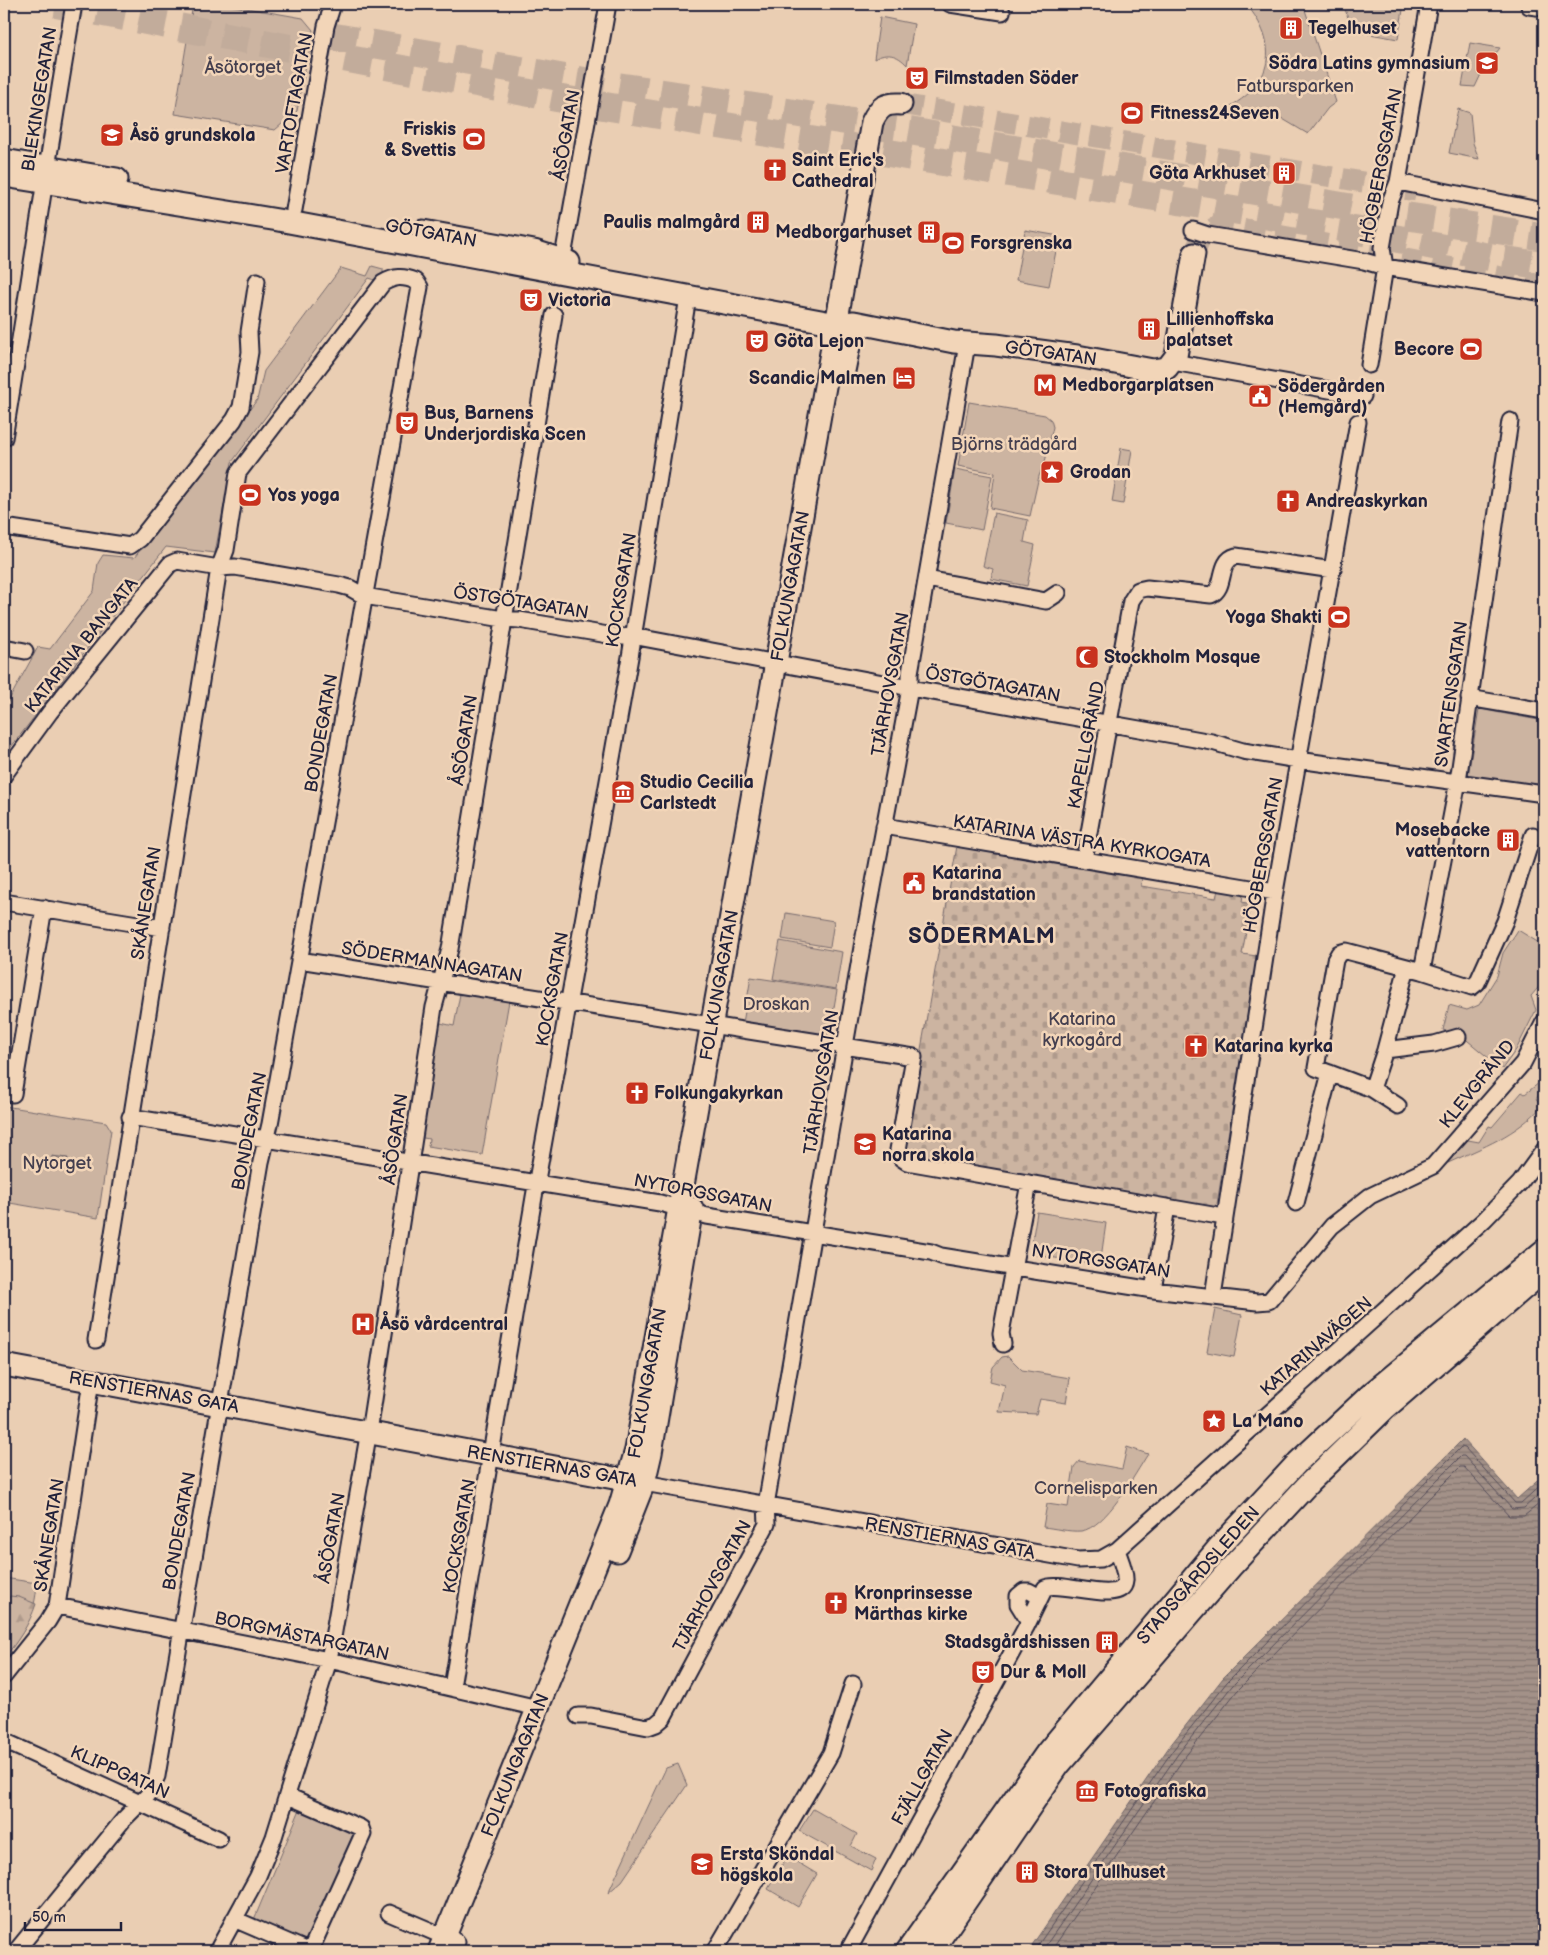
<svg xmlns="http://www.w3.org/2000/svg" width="1548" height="1955" font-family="'Balsamiq Sans',sans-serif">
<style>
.green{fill:#ccb4a1;stroke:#776b6e}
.forest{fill:url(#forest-firs);stroke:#776b6e}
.cemetery{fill:url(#cemetery-stones);stroke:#776b6e}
.water{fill:url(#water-rules);stroke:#6f6569}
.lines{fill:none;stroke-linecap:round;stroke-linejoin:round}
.shore{stroke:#564e5a;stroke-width:1}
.secondary-tunnel{stroke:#c2ac9b;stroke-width:21;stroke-dasharray:21 11;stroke-linecap:butt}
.highway-tunnel{stroke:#c2ac9b;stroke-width:28;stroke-dasharray:28 14;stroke-linecap:butt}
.street-casing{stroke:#22223b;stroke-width:19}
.secondary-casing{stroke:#22223b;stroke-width:25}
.street{stroke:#f2d5b8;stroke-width:15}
.secondary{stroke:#f2d5b8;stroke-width:21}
.labels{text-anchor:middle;stroke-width:5;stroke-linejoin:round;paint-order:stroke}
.poi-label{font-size:18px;font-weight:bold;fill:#22223b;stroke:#f2d5b8;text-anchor:start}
.park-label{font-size:18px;fill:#443f4f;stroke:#f2d5b8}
.street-label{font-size:18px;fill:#22223b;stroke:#f2d5b8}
.district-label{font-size:22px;font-weight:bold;letter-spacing:1px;fill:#22223b;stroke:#f2d5b8}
</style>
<defs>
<pattern id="forest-firs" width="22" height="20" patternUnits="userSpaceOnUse" patternTransform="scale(1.25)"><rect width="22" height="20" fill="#ccb4a1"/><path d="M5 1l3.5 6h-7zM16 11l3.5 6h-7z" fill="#af9a8c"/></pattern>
<pattern id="cemetery-stones" width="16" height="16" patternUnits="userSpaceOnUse" patternTransform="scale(1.25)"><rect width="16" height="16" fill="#ccb4a1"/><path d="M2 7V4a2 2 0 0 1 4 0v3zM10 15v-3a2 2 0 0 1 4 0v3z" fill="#af9a8c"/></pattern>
<pattern id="water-rules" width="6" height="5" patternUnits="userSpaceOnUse" patternTransform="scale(1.25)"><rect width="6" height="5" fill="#a39188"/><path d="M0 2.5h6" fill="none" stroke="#847670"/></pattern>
</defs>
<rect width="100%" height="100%" fill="#eaceb3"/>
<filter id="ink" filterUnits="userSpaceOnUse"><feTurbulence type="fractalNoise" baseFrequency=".02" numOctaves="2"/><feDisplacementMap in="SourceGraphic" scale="10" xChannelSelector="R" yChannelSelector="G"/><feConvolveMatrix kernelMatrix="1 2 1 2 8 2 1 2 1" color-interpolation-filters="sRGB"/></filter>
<g filter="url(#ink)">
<!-- green -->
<path class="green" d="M193,4H223L303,18L313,30L297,111L275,130L175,114Z
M1246,4H1303L1336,102L1328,108L1308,134L1276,115L1225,109C1274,85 1280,44 1246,4Z
M1343,4H1404L1398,39L1353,31Z
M880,17L914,24L907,65C897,54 887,52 874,59Z
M1470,43L1500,48L1484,68L1475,87L1462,86Z
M1458,109L1470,113L1473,143L1479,159L1449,153Z
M1025,230L1059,236L1049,286L1016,280Z
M372,266L383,269V275L378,281L369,278L232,462L215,553L166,547L4,756V709L38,647L50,649L94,591L98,563L103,555L134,558L257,400L264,371L341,268L367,276Z
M969,402L1045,415L1051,420L1053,427L1045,462L1039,476L1030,516L990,508L995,473L958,466Z
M1121,448L1132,450L1123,504L1112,502Z
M955,469L992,476L982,530L946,523Z
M994,513L1028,520L1024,542L1035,545L1027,586L991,579L993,569L983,566Z
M1479,709L1544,721V787L1468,776Z
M786,913L834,921L830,947L782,939Z
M1518,930L1544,946V981L1531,996L1536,1010L1516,1050L1502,1069L1462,1036L1443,1030L1449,1005L1467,1010L1479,1005L1497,976L1503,953Z
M780,941L842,952L836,989L773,979Z
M751,977L837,990L829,1036L743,1023Z
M460,994L509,1001L482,1155L428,1146L429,1139L418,1137L436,1022L454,1026Z
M1539,1083L1543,1089L1536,1099L1543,1105C1517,1135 1483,1147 1448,1163L1447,1162L1468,1140L1479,1142L1489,1126L1492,1127L1522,1092L1525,1094Z
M4,1106L106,1122L111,1130L98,1218L4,1202Z
M1037,1212L1106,1223L1100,1265L1030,1254Z
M1215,1309L1242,1315L1234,1357L1207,1352Z
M1008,1356L1022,1370L1070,1378L1066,1403L1040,1399L1036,1414L999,1412L1005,1385L990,1381L993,1367L1002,1357Z
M1127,1447L1148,1454C1135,1474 1106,1528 1081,1531C1069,1532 1054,1528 1043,1527L1047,1504L1068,1507L1074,1467L1079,1461L1122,1469Z
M4,1578L37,1583C35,1616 24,1633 4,1658Z
M678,1764L687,1785L622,1881L608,1893L666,1768Z
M301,1807L353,1829L356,1836L309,1942L303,1945L253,1922Z
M813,1809L857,1834L851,1846L876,1859L871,1871L799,1831Z
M787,1856L817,1874L798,1907L768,1889Z"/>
<!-- forest -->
<path class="forest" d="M10,1596L19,1597L36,1604C29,1625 18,1641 4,1658V1608Z"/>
<!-- cemetery -->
<path class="cemetery" d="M957,846L1142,877L1141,886L1216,898L1218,890L1243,894L1242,902L1251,904L1242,954L1257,956L1217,1204L1213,1207L907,1155L903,1151Z"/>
<!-- water -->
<path class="water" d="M52,1156L68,1158L66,1169L50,1167Z
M1463,1439L1517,1499L1544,1475V1951H1028L1169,1747L1223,1678Z"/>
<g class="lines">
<!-- shore -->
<path class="shore" d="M1034,1951L1173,1750L1227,1682L1461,1447L1465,1448L1515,1503H1521L1544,1482
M1042,1951L1178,1754L1232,1686L1461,1456H1464L1512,1509L1524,1508L1544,1490
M1051,1951L1184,1758L1237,1691L1460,1467H1464L1509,1516H1524L1544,1500"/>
<!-- secondary-tunnel -->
<path class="secondary-tunnel" d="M901,104L1416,191
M1194,254C1200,238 1206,228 1224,225L1544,285"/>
<!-- highway-tunnel -->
<path class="highway-tunnel" d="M56,4L562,99L1354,230L1494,258L1544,266
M329,36L565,78L898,129L1359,209L1544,237"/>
<!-- street casing -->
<g class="street-casing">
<path id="street" d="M950,4L1002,12
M1529,6L1544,8
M1398,182L1544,211
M294,210L326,26L333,4
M1193,230L1208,235L1364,261L1385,267L1544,293
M561,268L608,4
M1173,362L1363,396
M1369,365L1385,267L1382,248L1390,202L1398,182L1429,4
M4,438C28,293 49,148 74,4
M4,527L130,546L140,539L234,420L241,407L250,352L249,332L257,281
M927,579L1046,601L1058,593
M4,647L25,651
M1469,698L1544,711
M4,775L50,712L170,564L177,561L219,568L235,567L339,585L350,588L364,596L503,619L519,620L620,637L632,636L910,688L1212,742L1243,751L1298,760L1544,794
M884,826L1275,892
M1084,860L1131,601L1138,590L1147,588L1211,595C1227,588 1217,561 1236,556L1333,570
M4,902L162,928
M299,960L914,1057L898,1150L901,1158L907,1162L1224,1217
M1422,971L1458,781L1510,421
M1385,1050L1434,1044L1458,1037
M1372,1089L1385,1050L1407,967
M4,1093L13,1094L44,908
M1398,1106L1372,1089L1316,1068L1335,960L1339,953L1346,951L1422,971L1472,987L1477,983L1505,921L1533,835
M130,1117L660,1203L707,1216L931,1252L941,1256L1153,1290L1257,1302L1269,1301L1332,1226L1370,1196L1433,1166L1523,1063L1544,1022
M1296,1203L1330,1073
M1153,1290L1167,1207
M1213,1296L1275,892L1358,422
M1003,1344L1001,1333L1029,1183
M644,1483L1078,1560L1101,1559L1117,1550L1484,1220L1520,1183L1544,1150
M57,1606L329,1660L538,1708
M1028,1620L1018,1604V1596L1024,1591H1029L1040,1597
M4,1676L48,1621L57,1606L91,1381
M452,1687L534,1197L630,657L688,297
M578,1716H591L648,1727L656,1724L663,1718L767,1524L766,1505L862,947L910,688V673L967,344
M4,1741L219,1839
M389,1913L457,1942
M234,1919L306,1950L312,1947L363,1834L361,1828L288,1796
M16,1951L124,1819L148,1795L157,1776L261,1162L270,1124L420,287L416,281C403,276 395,276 383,283L238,473L226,550L219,568L96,1340
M217,1951L258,1876L274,1837L329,1660L371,1419L434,1007L450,949L554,315
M715,1951L831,1753L853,1684
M848,1951L1026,1627L1045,1588C1061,1580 1123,1606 1125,1581C1126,1571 1120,1559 1117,1550"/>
</g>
<!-- secondary casing -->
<g class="secondary-casing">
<path id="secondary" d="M4,160L117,179
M4,176L278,220L837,324L854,322L954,342L996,345L1077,356L1153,370L1167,368L1176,356L1194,254
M423,231L534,251L569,262
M844,371L854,322
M4,1365L641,1483
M617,1551L644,1483L651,1453L692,1208
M439,1951L620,1505L636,1450L872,122C879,107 885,103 901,104
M907,1951L1047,1752L1218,1548L1298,1462L1374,1391L1544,1250
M932,1951L1059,1765L1231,1567L1310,1482L1386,1408L1544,1271"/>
</g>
<!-- street -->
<use href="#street" class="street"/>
<!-- secondary -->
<use href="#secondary" class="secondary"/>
</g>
</g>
<!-- icons -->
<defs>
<g id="building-square" transform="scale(1.25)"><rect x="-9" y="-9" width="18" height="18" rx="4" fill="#c8321e" stroke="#f2d5b8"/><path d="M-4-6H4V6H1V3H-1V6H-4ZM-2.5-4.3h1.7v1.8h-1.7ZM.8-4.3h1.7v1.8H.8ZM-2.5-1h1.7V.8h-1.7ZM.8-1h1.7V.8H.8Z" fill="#fff"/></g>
<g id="school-square" transform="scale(1.25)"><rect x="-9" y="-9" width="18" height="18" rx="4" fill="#c8321e" stroke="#f2d5b8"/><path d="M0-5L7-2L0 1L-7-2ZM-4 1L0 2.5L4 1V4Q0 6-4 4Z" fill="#fff"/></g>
<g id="theatre-square" transform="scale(1.25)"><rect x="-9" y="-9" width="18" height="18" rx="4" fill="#c8321e" stroke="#f2d5b8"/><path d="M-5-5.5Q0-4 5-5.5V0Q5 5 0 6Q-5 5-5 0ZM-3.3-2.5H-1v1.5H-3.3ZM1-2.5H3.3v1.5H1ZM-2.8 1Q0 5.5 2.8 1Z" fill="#fff"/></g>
<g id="stadium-square" transform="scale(1.25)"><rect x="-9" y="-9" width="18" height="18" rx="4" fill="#c8321e" stroke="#f2d5b8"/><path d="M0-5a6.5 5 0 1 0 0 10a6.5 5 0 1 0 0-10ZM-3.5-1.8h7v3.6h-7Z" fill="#fff"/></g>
<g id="church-square" transform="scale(1.25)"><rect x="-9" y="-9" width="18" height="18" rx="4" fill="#c8321e" stroke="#f2d5b8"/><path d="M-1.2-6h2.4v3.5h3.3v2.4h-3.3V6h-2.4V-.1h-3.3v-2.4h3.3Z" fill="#fff"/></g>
<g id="hotel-square" transform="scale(1.25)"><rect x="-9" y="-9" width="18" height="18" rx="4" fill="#c8321e" stroke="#f2d5b8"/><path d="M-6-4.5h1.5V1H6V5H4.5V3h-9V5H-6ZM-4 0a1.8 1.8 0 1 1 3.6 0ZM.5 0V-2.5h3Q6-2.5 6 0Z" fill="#fff"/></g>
<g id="metro-square" transform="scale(1.25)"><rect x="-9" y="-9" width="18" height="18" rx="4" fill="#c8321e" stroke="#f2d5b8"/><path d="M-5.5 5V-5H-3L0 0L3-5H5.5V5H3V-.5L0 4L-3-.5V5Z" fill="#fff"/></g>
<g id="civic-square" transform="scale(1.25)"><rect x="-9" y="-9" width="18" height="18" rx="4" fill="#c8321e" stroke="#f2d5b8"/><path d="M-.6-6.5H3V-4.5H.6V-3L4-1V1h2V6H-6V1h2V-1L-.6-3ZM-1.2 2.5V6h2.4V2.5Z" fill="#fff"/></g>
<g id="sight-square" transform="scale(1.25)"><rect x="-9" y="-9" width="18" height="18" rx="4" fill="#c8321e" stroke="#f2d5b8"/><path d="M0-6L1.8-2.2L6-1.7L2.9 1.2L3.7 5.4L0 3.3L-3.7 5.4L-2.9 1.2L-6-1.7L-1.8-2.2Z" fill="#fff"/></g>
<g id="mosque-square" transform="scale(1.25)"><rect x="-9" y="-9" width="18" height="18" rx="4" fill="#c8321e" stroke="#f2d5b8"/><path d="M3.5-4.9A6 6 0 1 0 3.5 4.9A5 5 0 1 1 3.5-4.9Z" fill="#fff"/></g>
<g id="museum-square" transform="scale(1.25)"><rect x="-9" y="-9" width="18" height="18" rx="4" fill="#c8321e" stroke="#f2d5b8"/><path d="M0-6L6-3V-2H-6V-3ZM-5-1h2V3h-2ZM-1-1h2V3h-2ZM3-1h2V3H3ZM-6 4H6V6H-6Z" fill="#fff"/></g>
<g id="hospital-square" transform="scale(1.25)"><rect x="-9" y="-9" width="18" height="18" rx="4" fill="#c8321e" stroke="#f2d5b8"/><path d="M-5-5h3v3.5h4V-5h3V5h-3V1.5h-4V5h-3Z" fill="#fff"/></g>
<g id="university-square" transform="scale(1.25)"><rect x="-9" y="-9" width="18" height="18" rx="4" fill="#c8321e" stroke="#f2d5b8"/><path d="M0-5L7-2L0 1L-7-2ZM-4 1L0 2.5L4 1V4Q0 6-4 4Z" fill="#fff"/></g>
</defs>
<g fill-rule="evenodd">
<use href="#building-square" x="1291" y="28"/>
<use href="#school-square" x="1487" y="63"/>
<use href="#theatre-square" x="917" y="78"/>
<use href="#stadium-square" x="1132" y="113"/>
<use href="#school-square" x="112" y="135"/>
<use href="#stadium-square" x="474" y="139"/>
<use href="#church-square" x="775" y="170"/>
<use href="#building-square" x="1284" y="173"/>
<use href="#building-square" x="758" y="222"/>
<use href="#building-square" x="929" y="232"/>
<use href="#stadium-square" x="953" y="243"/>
<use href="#theatre-square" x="531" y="300"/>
<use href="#building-square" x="1149" y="329"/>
<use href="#theatre-square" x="757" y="341"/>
<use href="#stadium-square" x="1471" y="349"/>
<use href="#hotel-square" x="904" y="378"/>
<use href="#metro-square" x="1045" y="385"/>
<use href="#civic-square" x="1260" y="396"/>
<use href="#theatre-square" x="407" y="423"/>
<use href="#sight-square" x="1052" y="472"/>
<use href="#stadium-square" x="250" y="495"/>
<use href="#church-square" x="1288" y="501"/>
<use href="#stadium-square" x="1339" y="617"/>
<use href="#mosque-square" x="1087" y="657"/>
<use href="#museum-square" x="623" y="792"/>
<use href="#building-square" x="1508" y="840"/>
<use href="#civic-square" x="914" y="883"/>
<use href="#church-square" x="1196" y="1046"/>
<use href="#church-square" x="637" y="1093"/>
<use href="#school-square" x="865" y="1144"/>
<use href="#hospital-square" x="363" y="1324"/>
<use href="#sight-square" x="1214" y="1421"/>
<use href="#church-square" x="836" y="1603"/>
<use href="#building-square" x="1107" y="1642"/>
<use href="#theatre-square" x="983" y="1672"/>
<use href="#museum-square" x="1087" y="1791"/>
<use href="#university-square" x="702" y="1864"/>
<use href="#building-square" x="1027" y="1872"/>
</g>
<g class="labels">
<!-- poi labels -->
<g class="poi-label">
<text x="1308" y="34">Tegelhuset</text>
<text x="1470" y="69" text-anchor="end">Södra Latins gymnasium</text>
<text x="934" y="84">Filmstaden Söder</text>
<text x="1150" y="119">Fitness24Seven</text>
<text x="456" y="135" text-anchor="end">Friskis<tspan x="456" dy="21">&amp; Svettis</tspan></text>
<text x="130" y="141">Åsö grundskola</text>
<text x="792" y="166">Saint Eric's<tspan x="792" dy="21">Cathedral</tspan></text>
<text x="1266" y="179" text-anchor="end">Göta Arkhuset</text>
<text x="740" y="228" text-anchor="end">Paulis malmgård</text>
<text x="912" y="238" text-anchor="end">Medborgarhuset</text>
<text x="970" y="249">Forsgrenska</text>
<text x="548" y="306">Victoria</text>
<text x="1166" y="325">Lillienhoffska<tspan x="1166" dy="21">palatset</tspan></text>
<text x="774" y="347">Göta Lejon</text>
<text x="1454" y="355" text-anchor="end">Becore</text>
<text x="886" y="384" text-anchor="end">Scandic Malmen</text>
<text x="1062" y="391">Medborgarplatsen</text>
<text x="1278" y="392">Södergården<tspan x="1278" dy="21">(Hemgård)</tspan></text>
<text x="424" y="419">Bus, Barnens<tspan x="424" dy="21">Underjordiska Scen</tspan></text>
<text x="1070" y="478">Grodan</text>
<text x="268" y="501">Yos yoga</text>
<text x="1306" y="507">Andreaskyrkan</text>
<text x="1322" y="623" text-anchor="end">Yoga Shakti</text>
<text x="1104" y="663">Stockholm Mosque</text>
<text x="640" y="788">Studio Cecilia<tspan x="640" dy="21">Carlstedt</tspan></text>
<text x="1490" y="836" text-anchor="end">Mosebacke<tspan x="1490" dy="21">vattentorn</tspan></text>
<text x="932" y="879">Katarina<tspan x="932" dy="21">brandstation</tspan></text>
<text x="1214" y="1052">Katarina kyrka</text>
<text x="654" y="1099">Folkungakyrkan</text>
<text x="882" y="1140">Katarina<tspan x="882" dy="21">norra skola</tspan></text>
<text x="380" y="1330">Åsö vårdcentral</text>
<text x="1232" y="1427">La Mano</text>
<text x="854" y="1599">Kronprinsesse<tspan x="854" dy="21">Märthas kirke</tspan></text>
<text x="1090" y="1648" text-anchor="end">Stadsgårdshissen</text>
<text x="1000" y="1678">Dur &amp; Moll</text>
<text x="1104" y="1797">Fotografiska</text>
<text x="720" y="1860">Ersta Sköndal<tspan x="720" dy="21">högskola</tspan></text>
<text x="1044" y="1878">Stora Tullhuset</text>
</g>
<!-- park labels -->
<g class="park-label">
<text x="243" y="73">Åsötorget</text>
<text x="1295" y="92">Fatbursparken</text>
<text x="1014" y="450">Björns trädgård</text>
<text x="776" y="1010">Droskan</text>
<text x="1082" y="1025">Katarina<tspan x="1082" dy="21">kyrkogård</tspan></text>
<text x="57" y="1169">Nytorget</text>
<text x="1096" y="1494">Cornelisparken</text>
</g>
<!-- street labels -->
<g class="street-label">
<text transform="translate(39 99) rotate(-81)" y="6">BLEKINGEGATAN</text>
<text transform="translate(294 103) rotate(-80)" y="6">VARTOFTAGATAN</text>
<text transform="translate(566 135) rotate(-80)" y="6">ÅSÖGATAN</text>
<text transform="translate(1381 166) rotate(-79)" y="6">HÖGBERGSGATAN</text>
<text transform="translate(431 233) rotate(10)" y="6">GÖTGATAN</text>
<text transform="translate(1051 353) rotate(8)" y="6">GÖTGATAN</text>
<text transform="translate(790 586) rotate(-80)" y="6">FOLKUNGAGATAN</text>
<text transform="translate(621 590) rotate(-81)" y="6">KOCKSGATAN</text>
<text transform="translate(521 602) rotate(9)" y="6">ÖSTGÖTAGATAN</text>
<text transform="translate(81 645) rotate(-51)" y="6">KATARINA BANGATA</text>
<text transform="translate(890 684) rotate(-80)" y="6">TJÄRHOVSGATAN</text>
<text transform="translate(993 684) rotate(10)" y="6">ÖSTGÖTAGATAN</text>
<text transform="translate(1451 694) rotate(-82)" y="6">SVARTENSGATAN</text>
<text transform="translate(321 733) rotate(-80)" y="6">BONDEGATAN</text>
<text transform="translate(464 740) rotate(-81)" y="6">ÅSÖGATAN</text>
<text transform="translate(1086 745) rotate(-79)" y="6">KAPELLGRÄND</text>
<text transform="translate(1082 841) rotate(9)" y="6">KATARINA VÄSTRA KYRKOGATA</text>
<text transform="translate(1263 855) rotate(-80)" y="6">HÖGBERGSGATAN</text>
<text transform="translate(146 903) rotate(-81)" y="6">SKÅNEGATAN</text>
<text transform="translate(432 962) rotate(9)" y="6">SÖDERMANNAGATAN</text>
<text transform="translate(719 985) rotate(-80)" y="6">FOLKUNGAGATAN</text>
<text transform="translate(552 989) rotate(-80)" y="6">KOCKSGATAN</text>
<text transform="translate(821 1082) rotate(-81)" y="6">TJÄRHOVSGATAN</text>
<text transform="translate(1477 1084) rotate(-51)" y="6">KLEVGRÄND</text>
<text transform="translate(249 1131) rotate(-79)" y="6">BONDEGATAN</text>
<text transform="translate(395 1139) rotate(-82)" y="6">ÅSÖGATAN</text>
<text transform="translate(703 1193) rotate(11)" y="6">NYTORGSGATAN</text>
<text transform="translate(1101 1261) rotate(9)" y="6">NYTORGSGATAN</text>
<text transform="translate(1316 1346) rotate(-41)" y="6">KATARINAVÄGEN</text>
<text transform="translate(647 1383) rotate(-80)" y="6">FOLKUNGAGATAN</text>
<text transform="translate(154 1392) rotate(10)" y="6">RENSTIERNAS GATA</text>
<text transform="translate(552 1466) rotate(10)" y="6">RENSTIERNAS GATA</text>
<text transform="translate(179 1531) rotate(-80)" y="6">BONDEGATAN</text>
<text transform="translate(49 1535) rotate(-81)" y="6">SKÅNEGATAN</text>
<text transform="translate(459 1536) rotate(-80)" y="6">KOCKSGATAN</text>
<text transform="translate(331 1538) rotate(-80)" y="6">ÅSÖGATAN</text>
<text transform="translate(950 1538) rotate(10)" y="6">RENSTIERNAS GATA</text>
<text transform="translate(1198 1575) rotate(-49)" y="6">STADSGÅRDSLEDEN</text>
<text transform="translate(712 1586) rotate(-62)" y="6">TJÄRHOVSGATAN</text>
<text transform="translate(302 1636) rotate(12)" y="6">BORGMÄSTARGATAN</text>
<text transform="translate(515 1765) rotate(-68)" y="6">FOLKUNGAGATAN</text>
<text transform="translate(120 1772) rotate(24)" y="6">KLIPPGATAN</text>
<text transform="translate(922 1777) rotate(-61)" y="6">FJÄLLGATAN</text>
</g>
<!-- district labels -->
<g class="district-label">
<text x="982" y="943">SÖDERMALM</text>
</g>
</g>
<!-- margin -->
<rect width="1548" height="1955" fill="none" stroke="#f2d5b8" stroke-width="20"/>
<rect x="10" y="10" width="1528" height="1935" fill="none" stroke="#22223b" stroke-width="2" filter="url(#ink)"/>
<!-- scale -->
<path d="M25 1922v8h96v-8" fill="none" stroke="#22223b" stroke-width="2.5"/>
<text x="32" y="1922" font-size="15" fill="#22223b" stroke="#f2d5b8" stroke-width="4" paint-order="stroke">50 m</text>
</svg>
